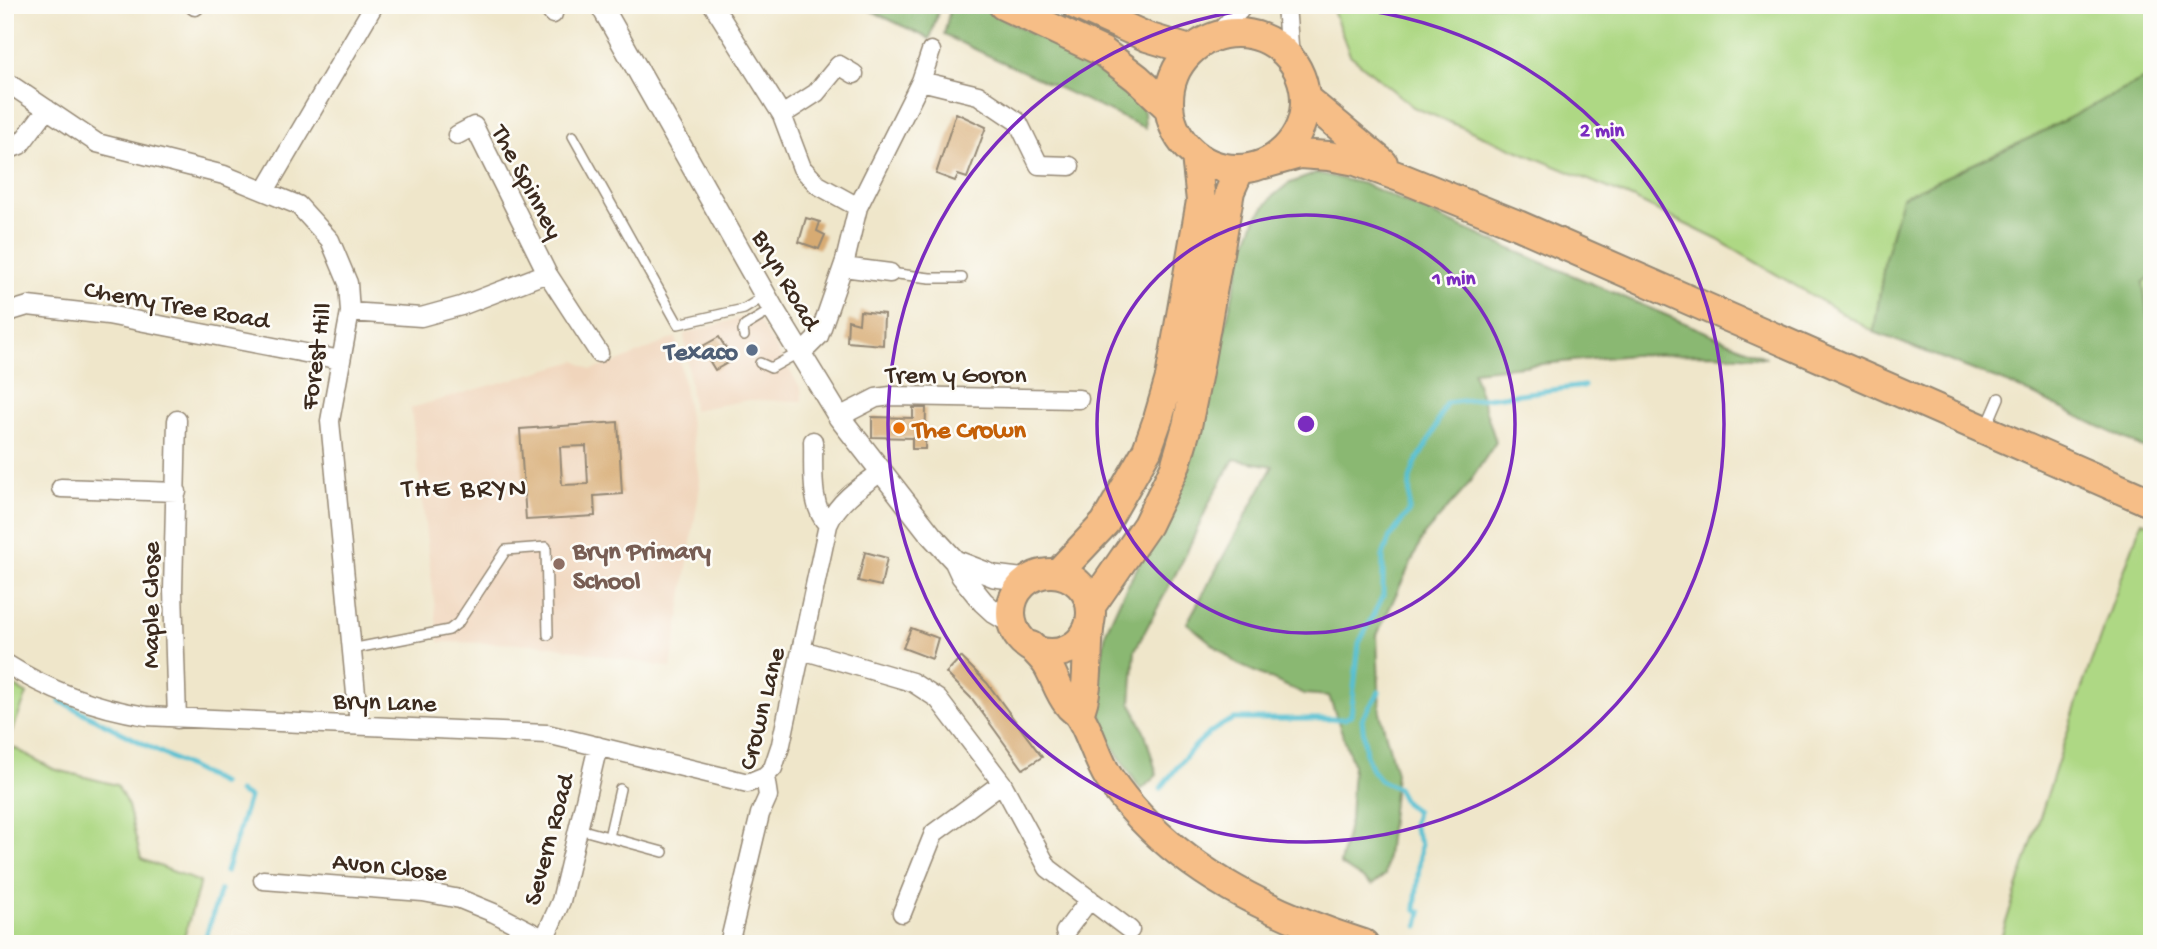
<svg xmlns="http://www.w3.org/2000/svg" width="2157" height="949" font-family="'Gochi Hand',sans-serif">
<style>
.built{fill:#f0d5bc}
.green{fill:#aed884;stroke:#748151;stroke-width:2}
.forest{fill:#8ab872;stroke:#627148;stroke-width:2}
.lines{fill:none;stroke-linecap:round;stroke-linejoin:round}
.stream{stroke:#56c0d2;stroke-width:5}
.building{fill:#d7ab73;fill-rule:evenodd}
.service-casing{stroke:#958874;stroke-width:12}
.minor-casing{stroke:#958874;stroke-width:21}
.tertiary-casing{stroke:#958874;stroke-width:24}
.primary-casing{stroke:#958874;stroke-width:32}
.service{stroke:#fff;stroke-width:9}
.minor{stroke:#fff;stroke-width:18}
.tertiary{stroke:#fff;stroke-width:21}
.primary{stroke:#f6be87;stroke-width:28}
.ring{fill:none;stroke:#7b2cbf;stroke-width:3.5}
.service-dot{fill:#5c6f8a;stroke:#fdfcf7;stroke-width:2.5}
.food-dot{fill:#e8710a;stroke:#fdfcf7;stroke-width:2.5}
.education-dot{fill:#8d6e63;stroke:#fdfcf7;stroke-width:2.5}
.labels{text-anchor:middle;stroke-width:5;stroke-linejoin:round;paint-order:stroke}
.street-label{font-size:26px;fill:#3b2a1e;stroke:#fdfcf7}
.service-label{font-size:26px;font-weight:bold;fill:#4e5e75;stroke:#fdfcf7;text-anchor:end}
.food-label{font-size:26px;font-weight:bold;fill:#c56008;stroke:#fdfcf7;text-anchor:start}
.education-label{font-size:26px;font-weight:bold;fill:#785e54;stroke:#fdfcf7;text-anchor:start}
.neighbourhood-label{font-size:28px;letter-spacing:2px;fill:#3b2a1e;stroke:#fdfcf7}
.centre{fill:#7b2cbf;stroke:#fdfcf7;stroke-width:3.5}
.ring-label{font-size:21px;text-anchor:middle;font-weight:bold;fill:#7b2cbf;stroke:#fdfcf7;stroke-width:5;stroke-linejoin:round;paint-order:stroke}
</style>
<rect width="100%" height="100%" fill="#fdfcf7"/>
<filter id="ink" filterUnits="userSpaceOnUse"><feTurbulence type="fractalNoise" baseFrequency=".0143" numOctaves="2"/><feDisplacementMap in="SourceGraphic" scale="14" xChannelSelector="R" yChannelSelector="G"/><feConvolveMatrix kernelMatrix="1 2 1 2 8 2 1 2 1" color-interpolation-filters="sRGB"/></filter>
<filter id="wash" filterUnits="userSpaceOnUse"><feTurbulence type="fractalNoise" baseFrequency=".00686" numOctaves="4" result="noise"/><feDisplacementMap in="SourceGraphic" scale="28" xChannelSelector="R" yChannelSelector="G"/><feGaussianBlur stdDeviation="1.57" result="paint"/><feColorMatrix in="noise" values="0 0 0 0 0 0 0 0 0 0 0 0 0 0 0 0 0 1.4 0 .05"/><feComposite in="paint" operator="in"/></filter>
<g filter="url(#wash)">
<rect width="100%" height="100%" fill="#efe6ca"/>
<!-- built -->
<path class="built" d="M753,311L801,389L802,401L748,400L693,410L684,334L744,317Z
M676,337L700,486L671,668L540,644L439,642L411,408L576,361L592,370L620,361Z"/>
<!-- green -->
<path class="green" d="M1331,5H2152V322L2027,255L1885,258L1874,332L1718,240L1632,198L1413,107L1350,55Z
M2142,521L2152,525V944H1999L2081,690Z
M5,681L27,694L7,744L53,769L117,785L128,806L141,859L200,882L182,944H5Z"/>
<!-- forest -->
<path class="forest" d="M859,5H940L930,39Z
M951,5H976L1102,70L1128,91L1144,111L1145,128L944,35Z
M2146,78L2151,276L2143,283L2148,319L2152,322V452L2017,387L1874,332L1885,258L1902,197L2036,135Z
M1317,173L1364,184L1513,250L1767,358L1713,354L1632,355L1473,371L1496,442L1465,489L1424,535L1377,635L1380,713L1396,773L1385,875L1372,885L1340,864L1350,820L1353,764L1329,696L1304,694L1237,664L1187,623L1273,466L1234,459L1211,499L1184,558L1135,650L1131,703L1145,733L1157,775L1141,790L1112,746L1099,710L1098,677L1106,631L1122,596L1184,480L1215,381L1226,323L1244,249L1256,218L1272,197L1288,184Z"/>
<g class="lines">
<!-- stream -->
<path class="stream" d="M1379,692L1362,719L1366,755L1372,770L1380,780L1397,788L1405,803L1416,811L1413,826L1421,844L1415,909L1421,912L1418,926
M60,701L222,784
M1161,788C1183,760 1200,733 1234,719H1345L1351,715L1359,643L1383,596V556L1389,539L1409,511L1410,479L1415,464L1431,437L1446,403L1584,386
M226,872L249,797L239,792
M204,944L220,890"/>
</g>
<g id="blocks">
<!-- building -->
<path class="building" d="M956,113L986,127L967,178L958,175L955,181L936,174Z
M806,218L820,222L817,231L825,235L819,249L799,242Z
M860,311L884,314L883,345L847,342L848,320L859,323Z
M719,337L733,360L715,370L701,347Z
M913,408H926L925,449H912V438L872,437V417L913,418Z
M618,422L622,494L594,496L595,516L526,520L520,429ZM586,446L588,484L562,485L560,447Z
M865,552L887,558L881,586L858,581Z
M911,628L938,638L932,659L903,648Z
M961,657L987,683L1042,757L1023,769L973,700L946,673Z"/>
</g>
</g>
<g filter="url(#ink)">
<use href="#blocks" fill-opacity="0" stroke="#958874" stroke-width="2"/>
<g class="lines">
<!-- service casing -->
<g class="service-casing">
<path id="service" d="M573,136L678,324L744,309L765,296
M890,273L930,278H962
M744,336L743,331L745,326L773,309
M760,363L771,368L798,353
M1987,426L1999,398
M351,649L449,630L458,623L506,550L546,547L548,635
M579,829L663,852
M609,837L620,789"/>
</g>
<!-- minor casing -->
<g class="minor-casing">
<path id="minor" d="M194,5L195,6
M546,5L553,14
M713,5L782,115L802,168L818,185L858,207
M1286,5L1290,58
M1217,35L1244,5
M5,81L97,143L224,175L298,205L330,240L348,283L350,312L330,421L359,725
M921,81L978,95L1018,122L1039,165L1070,166
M782,115L816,93L839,65L854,74
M457,135L474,126L547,273L599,353
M5,151L20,145L47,109
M265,191L374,5
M843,267L890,273
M350,312L421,317L461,306L547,273
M5,313L28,306L108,315L341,360
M798,353L809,346L819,336L845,261L858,207L921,81L931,51
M839,417L876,398L891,396L1079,399
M813,441C814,466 809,506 828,525
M61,488L177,492
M802,650L912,682L938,699L1002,783L1048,868L1130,930
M5,663C49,691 95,708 146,716L547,734L748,783L765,776
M177,719L173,590L177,420
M263,880L423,892L460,899L494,913L545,939
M902,913L934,833L1002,783
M1065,932L1090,899
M542,944L561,901L598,746
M729,944L760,814L768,796L765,776L773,768L781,744L828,525C837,502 861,486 881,472"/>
</g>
<!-- tertiary casing -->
<g class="tertiary-casing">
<path id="tertiary" d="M601,5L773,309L839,417L931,535L955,561L962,576L983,602L995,613L1012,623
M955,561L994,576L1028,580"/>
</g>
<!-- primary casing -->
<g class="primary-casing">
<path id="primary" d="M1003,5L1103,52L1137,78L1169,108
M1076,5L1147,37L1190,50
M1169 101a68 68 0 1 1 136 0a68 68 0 1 1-136 0Z
M1305,98L1383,163
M1264,164L1299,154L1329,156L1356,161L1402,178L1518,225L2152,503
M1058,573L1105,523L1147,450L1158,419L1170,378L1201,201L1196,156
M1011 613a40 40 0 1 1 80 0a40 40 0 1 1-80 0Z
M1091,606L1147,525L1175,467L1187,426L1197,377L1230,191L1240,169
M1031,646C1037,653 1044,659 1048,666C1055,678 1059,693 1068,704C1071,709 1076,711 1079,715C1091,733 1096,758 1109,778C1167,864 1268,914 1364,944
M1079,714C1091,687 1085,652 1090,622"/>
</g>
<!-- service -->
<use href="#service" class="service"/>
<!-- minor -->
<use href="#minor" class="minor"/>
<!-- tertiary -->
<use href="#tertiary" class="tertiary"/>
<!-- primary -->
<use href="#primary" class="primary"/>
</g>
</g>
<!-- distance rings -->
<g class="ring">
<circle cx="1306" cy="424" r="209"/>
<circle cx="1306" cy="424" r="418"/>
</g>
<!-- markers -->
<circle class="service-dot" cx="752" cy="350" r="7"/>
<circle class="food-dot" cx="899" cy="428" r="7"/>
<circle class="education-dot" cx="559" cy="564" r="7"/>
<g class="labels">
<!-- street labels -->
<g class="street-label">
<text transform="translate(529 181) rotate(62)" y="9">The Spinney</text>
<text transform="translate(788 279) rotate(60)" y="9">Bryn Road</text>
<text transform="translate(177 303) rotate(10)" y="9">Cherry Tree Road</text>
<text transform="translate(314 356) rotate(-82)" y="9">Forest Hill</text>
<text x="956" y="382">Trem y Goron</text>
<text transform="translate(149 605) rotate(-90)" y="9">Maple Close</text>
<text transform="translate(385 700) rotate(2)" y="9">Bryn Lane</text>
<text transform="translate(760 708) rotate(-76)" y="9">Crown Lane</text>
<text transform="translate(547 839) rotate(-75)" y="9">Severn Road</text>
<text transform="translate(390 865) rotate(6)" y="9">Avon Close</text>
</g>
<!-- service labels -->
<g class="service-label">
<text x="738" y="359">Texaco</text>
</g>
<!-- food labels -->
<g class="food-label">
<text x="913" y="437">The Crown</text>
</g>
<!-- education labels -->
<g class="education-label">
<text x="573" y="558">Bryn Primary<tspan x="573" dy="30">School</tspan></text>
</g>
<!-- neighbourhood labels -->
<g class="neighbourhood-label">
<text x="465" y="496">THE BRYN</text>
</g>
</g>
<circle cx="1306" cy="424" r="10" class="centre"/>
<g class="ring-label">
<text x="1602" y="136">2 min</text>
<text x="1454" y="284">1 min</text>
</g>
<!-- margin -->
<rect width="2157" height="949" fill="none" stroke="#fdfcf7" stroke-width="28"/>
</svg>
